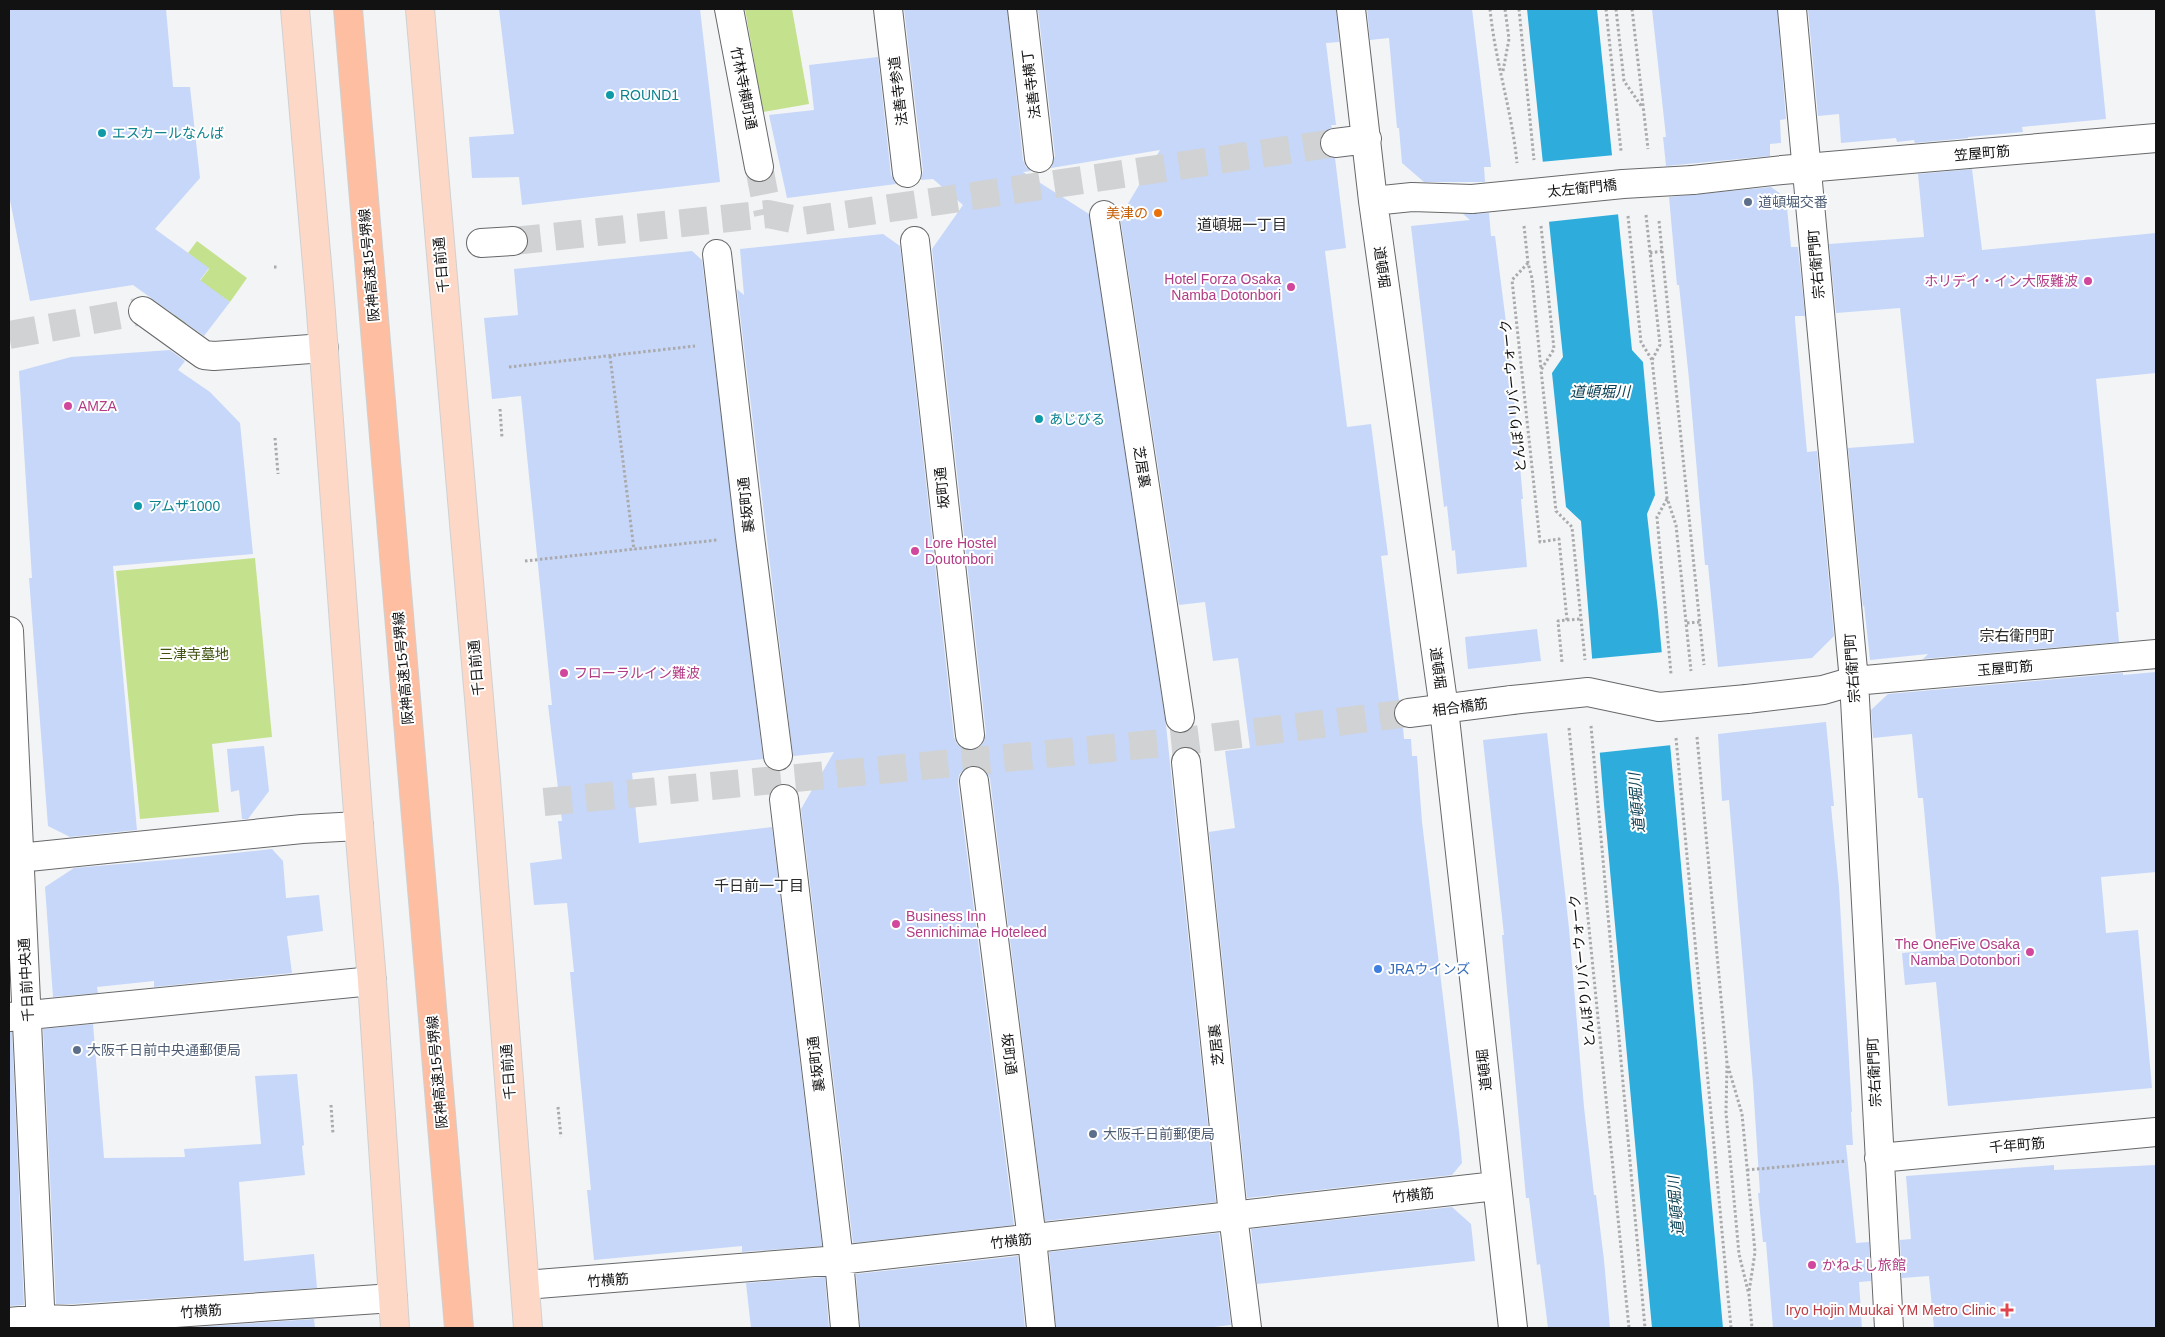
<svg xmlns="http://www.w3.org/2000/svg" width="2165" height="1337" font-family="Helvetica,'Noto Sans JP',sans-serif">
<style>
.green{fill:#c4e18d}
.water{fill:#2eaddc}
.pier{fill:#f3f4f6}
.building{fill:#c6d7f9}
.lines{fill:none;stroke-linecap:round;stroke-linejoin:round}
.minor-tunnel{stroke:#d1d2d4;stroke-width:28;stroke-dasharray:28 14;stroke-linecap:butt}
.minor-casing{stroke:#67686a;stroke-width:30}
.major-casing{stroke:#d0d0d0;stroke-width:30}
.highway-casing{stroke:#d0d0d0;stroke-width:30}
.path{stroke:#aaaaac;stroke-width:3;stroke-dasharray:2.5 2.5;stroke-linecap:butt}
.minor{stroke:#fff;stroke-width:28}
.major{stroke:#fed8c7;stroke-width:28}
.highway{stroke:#fdbea1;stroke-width:28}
.minor-bridge-casing{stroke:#67686a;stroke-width:30;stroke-linecap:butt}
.minor-bridge{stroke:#fff;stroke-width:28}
.culture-dot{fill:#0f9aa8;stroke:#fff;stroke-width:2}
.service-dot{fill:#5c6f8a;stroke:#fff;stroke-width:2}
.food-dot{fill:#e8710a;stroke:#fff;stroke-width:2}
.hotel-dot{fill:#d1479c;stroke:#fff;stroke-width:2}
.shop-dot{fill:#3f7fe0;stroke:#fff;stroke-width:2}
.health-dot{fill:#e0444e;stroke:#fff;stroke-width:2}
.labels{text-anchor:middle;stroke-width:4;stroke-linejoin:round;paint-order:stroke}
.street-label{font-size:14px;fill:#121213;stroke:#fff}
.culture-label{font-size:14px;fill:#0d838f;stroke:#fff;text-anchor:start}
.service-label{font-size:14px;fill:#4e5e75;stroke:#fff;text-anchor:start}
.food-label{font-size:14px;fill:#c56008;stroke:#fff;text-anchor:end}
.hotel-label{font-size:14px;fill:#b23c85;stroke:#fff;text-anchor:start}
.park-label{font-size:14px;fill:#3e510d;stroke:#fff}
.shop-label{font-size:14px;fill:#366cbe;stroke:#fff;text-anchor:start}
.health-label{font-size:14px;fill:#be3a42;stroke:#fff;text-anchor:end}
.neighbourhood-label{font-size:15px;fill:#292a2b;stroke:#fff}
.water-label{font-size:15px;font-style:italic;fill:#0c4054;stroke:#fff}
</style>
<rect width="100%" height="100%" fill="#f3f4f6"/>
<!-- green -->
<path class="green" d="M745,9H792L809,104L763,112Z
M197,241L247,278L230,302L211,289L185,325L173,316L209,269L188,253Z
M255,558L272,737L212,744L219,812L140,819L116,571Z"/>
<!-- water -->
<path class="water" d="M1527,9H1597L1632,350L1643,362L1655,495L1647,514L1658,611L1723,1328H1652L1604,805L1581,521L1566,507L1552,373L1563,357Z"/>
<!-- pier -->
<path class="pier" d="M1615,155L1621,214L1547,222L1540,162Z
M1664,652L1672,745L1597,753L1589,659Z"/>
<!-- building -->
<path class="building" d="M9,9H166L173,87H190L200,178L155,229L209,268L200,280L230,302L204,336L133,285L30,301L9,195Z
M499,9H700L720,182L522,205L519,177L472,178L469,137L514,134Z
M904,9H1007L1023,160L1026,167L1031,171L1023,172L1089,214L1166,725L1216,1202L1045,1221L990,779L986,771L980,767L973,766L964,769L959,775L958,783L1014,1225L853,1243L801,809L834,752L793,756L737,289L744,295L740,249L883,234L900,246L954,737L957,744L963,749L971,751L979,748L984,742L986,733L932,249L963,205L933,179L921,180L923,171Z
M1038,9H1336L1339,42L1326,43L1336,125H1331L1332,128L1325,131L1321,136L1320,144L1323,153L1328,157L1335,158L1346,248L1325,251L1347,427L1371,424L1388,555L1381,556L1399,701L1394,707V715L1397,723L1403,727L1404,739H1411L1412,756H1417L1422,822L1459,1131L1462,1163L1452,1175L1247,1198L1209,832L1235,828L1225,751L1250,748L1238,658L1213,661L1205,602L1179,605L1120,217L1160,150L1051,168L1055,156Z
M1367,9H1472L1491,167H1484L1485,182H1424L1402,163L1399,128H1397L1389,38L1370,40Z
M1652,9H1777L1786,119L1780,120L1781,143L1770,144V156L1666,166L1663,137H1666Z
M1808,9H2095L2106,119L2022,127L2023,132L1968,137V138L1915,143L1914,140L1897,142L1896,138L1841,143L1839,114L1818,116Z
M878,57L891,175L896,184L787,198L769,115L814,110L809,65Z
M1972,169L1982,250L2156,233V373L2096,379L2119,612H2116L2119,642L1923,659L1928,654L1870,660L1864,605L1863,607L1848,448L1914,443L1900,308L1836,313L1829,244L1924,237L1918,174Z
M1771,187L1786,198L1791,247H1798L1805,316H1795V320L1807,452L1817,451L1834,636L1812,658L1718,667L1708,565H1705L1689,379L1679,285H1677L1669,197Z
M1489,213L1491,236H1495L1509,346L1523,499H1521L1527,567L1457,574L1455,550L1452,551L1447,506L1444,507L1411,226L1470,220L1463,214Z
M692,251L702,260L763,759L632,773L639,843L772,827L822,1246L742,1252V1246L594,1260L587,1190H591L570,972H574L567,903L534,905L530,863L562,859L558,821H562L548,705H552L521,396L492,399L484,318L518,315L514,269Z
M170,350L185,361L178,370L210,392L240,423L253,554L113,566L137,830L70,837L48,826L29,578H32L19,371L71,357Z
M1537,629L1541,661L1468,669L1465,637Z
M2156,672V872L2101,877L2106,933L2138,930L2152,1088L1948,1106L1936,982L1905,985L1902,953L1937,950L1923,798H1918L1912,734L1873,738L1871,710L1888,694L2123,673V675Z
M1826,722L1834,806H1831L1839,887L1852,1112H1851L1853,1145H1846L1856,1243L1869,1242L1871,1281L1859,1282L1862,1328H1773L1766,1242H1763L1758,1193H1760L1753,1083L1729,800L1722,801L1718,734Z
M1547,733L1569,928L1584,1107L1594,1195H1596L1604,1260L1610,1328H1548L1540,1264L1537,1265L1529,1198H1526L1502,935H1504L1483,740Z
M264,746L269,791L248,819H242L239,790L231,792L227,749Z
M272,849L283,861L286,898L319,895L323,931L287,936L292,973L154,987V981L97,987L98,993L53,997L45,887L74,868L179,859Z
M93,1024L104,1158L185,1157L184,1149L261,1144L255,1076L297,1074L304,1145L302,1146L305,1175L239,1182L244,1261L314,1254L317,1288L73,1304H56L43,1029Z
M9,1032H12L24,1305L9,1306Z
M2054,1165V1170L2156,1165V1328H1934L1929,1276L1902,1278L1900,1240L1911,1239L1906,1176Z
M1452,1207L1471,1224L1475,1261L1257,1284L1251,1229Z
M1219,1233L1231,1325L1205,1328H1056L1049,1252Z
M1018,1256L1025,1328H860L856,1274Z
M825,1277L829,1328H751L746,1283Z
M314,1319L315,1328H181Z"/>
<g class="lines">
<!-- minor-tunnel -->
<path class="minor-tunnel" d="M759,167L768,214
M513,241L768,214L802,221L1335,143
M9,335L143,311
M544,802L1184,741L1409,713"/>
<!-- minor casing -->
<g class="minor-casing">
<path id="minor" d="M729,9L759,167
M888,9L907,173
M1022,9L1039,158
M1351,9L1373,201L1444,709L1513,1328
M1792,9L1854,681L1889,1328
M1335,143L1367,139
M1693,180L1782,170L2156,138
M1373,201L1412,197L1472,199
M1104,215L1180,718
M915,241L970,735
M481,243L513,241
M717,254L750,537L778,756
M143,311L204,355L214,356L324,348
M9,631L41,1328
M1747,699L1823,690L1854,681L2156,654
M1409,713L1512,700
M1186,762L1233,1215L1247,1328
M974,781L1032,1239L1041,1328
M784,799L839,1260L845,1328
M9,859L302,829L359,826
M9,1017L372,981
M1879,1158L2156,1132
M525,1285L839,1260L1496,1186
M9,1322L41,1319L73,1320L393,1298"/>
</g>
<!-- major casing -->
<g class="major-casing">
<path id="major" d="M295,9L320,299L359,826L372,981L395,1328
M420,9L486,780L528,1328"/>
</g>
<!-- highway casing -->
<g class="highway-casing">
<path id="highway" d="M348,9L459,1328"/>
</g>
<!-- path -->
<path class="path" d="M1490,9C1495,61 1512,111 1517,163
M1519,9L1534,160
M1606,9L1621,151
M1616,9L1624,81L1642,107
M1632,9L1648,149
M1503,71L1509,39L1505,9
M1646,215L1660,345L1652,360
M1628,216L1641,342L1652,360L1667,498L1676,525L1691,671
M1659,221L1704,665
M1524,226L1528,263L1532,278L1541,369
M1541,226L1554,349L1541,370L1556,511L1572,527L1585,660
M1650,253L1662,251
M1528,263L1512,280L1540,542L1559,539L1567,620L1558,621L1562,662
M274,267H279
M610,356L634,550
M509,367L695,346
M500,409L502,438
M275,438L278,474
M1667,499L1657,517L1671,674
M525,561L717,540
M1567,620L1581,619
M1687,623L1700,622
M1591,726L1645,1328
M1569,728L1629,1328
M1697,737L1727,1063L1726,1113L1739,1254L1749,1295L1752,1328
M1676,738L1731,1328
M1728,1066L1742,1114L1755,1252L1749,1292
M331,1105L333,1134
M558,1107L561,1137
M1747,1170L1846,1161"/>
<!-- minor -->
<use href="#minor" class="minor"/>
<!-- major -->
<use href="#major" class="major"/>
<!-- highway -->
<use href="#highway" class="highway"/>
<!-- minor-bridge casing -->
<g class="minor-bridge-casing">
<path id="minor-bridge" d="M1472,199L1623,184L1693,180
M1512,700L1588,692L1659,707L1747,699"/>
</g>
<!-- minor-bridge -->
<use href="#minor-bridge" class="minor-bridge"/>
</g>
<!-- markers -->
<g class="culture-dot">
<circle cx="610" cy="95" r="5"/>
<circle cx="102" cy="133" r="5"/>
<circle cx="1039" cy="419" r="5"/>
<circle cx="138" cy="506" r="5"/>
</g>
<g class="service-dot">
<circle cx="1748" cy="202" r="5"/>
<circle cx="77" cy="1050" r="5"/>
<circle cx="1093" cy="1134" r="5"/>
</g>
<circle class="food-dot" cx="1158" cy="213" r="5"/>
<g class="hotel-dot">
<circle cx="2088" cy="281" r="5"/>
<circle cx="1291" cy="287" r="5"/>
<circle cx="68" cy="406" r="5"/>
<circle cx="915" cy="551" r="5"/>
<circle cx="564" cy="673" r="5"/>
<circle cx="896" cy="924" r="5"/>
<circle cx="2030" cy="952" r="5"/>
<circle cx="1812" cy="1265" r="5"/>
</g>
<circle class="shop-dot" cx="1378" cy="969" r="5"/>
<path class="health-dot" d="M2004.5 1302.5h5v5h5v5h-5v5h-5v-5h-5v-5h5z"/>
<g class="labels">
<!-- street labels -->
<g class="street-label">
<text transform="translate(1031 84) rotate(-97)" y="5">法善寺横丁</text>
<text transform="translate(744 88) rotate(79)" y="5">竹林寺横町通</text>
<text transform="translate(898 91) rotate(-97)" y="5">法善寺参道</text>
<text transform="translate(1982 153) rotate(-5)" y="5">笠屋町筋</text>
<text transform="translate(1582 188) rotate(-6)" y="5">太左衛門橋</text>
<text transform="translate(1816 264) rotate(-95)" y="5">宗右衛門町</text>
<text transform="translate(369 265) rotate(-95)" y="5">阪神高速15号堺線</text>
<text transform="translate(441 265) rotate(-95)" y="5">千日前通</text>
<text transform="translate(1382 267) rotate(82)" y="5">道頓堀</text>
<text transform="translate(1513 396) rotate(-96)" y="5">とんぼりリバーウォーク</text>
<text transform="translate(1142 467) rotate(81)" y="5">芝居裏</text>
<text transform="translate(942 488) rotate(-96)" y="5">坂町通</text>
<text transform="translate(746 505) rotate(-96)" y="5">裏坂町通</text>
<text transform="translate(403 668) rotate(-95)" y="5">阪神高速15号堺線</text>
<text transform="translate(476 668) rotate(-95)" y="5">千日前通</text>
<text transform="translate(1438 668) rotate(82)" y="5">道頓堀</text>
<text transform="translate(1852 668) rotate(-94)" y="5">宗右衛門町</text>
<text transform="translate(2005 668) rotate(-5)" y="5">玉屋町筋</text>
<text transform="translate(1460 707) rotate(-8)" y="5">相合橋筋</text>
<text transform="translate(1582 971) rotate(-96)" y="5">とんぼりリバーウォーク</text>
<text transform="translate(26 980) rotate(-93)" y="5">千日前中央通</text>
<text transform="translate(1216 1045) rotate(-96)" y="5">芝居裏</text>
<text transform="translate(1009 1054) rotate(83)" y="5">坂町通</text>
<text transform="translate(816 1064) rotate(-97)" y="5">裏坂町通</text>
<text transform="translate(1484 1070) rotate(-96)" y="5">道頓堀</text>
<text transform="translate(437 1072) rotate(-95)" y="5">阪神高速15号堺線</text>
<text transform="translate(508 1072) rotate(-94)" y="5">千日前通</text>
<text transform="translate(1874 1072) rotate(-93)" y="5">宗右衛門町</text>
<text transform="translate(2017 1145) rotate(-5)" y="5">千年町筋</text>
<text transform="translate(1413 1195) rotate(-6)" y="5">竹横筋</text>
<text transform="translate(1011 1241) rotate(-6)" y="5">竹横筋</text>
<text transform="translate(608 1280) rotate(-4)" y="5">竹横筋</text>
<text transform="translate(201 1311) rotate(-4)" y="5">竹横筋</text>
</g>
<!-- culture labels -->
<g class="culture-label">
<text x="620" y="100">ROUND1</text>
<text x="112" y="138">エスカールなんば</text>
<text x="1049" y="424">あじびる</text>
<text x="148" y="511">アムザ1000</text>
</g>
<!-- service labels -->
<g class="service-label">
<text x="1758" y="207">道頓堀交番</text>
<text x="87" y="1055">大阪千日前中央通郵便局</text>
<text x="1103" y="1139">大阪千日前郵便局</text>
</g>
<!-- food labels -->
<g class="food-label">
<text x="1148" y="218">美津の</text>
</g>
<!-- hotel labels -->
<g class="hotel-label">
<text x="1281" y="284" text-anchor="end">Hotel Forza Osaka<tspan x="1281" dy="16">Namba Dotonbori</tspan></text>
<text x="2078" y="286" text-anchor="end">ホリデイ・イン大阪難波</text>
<text x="78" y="411">AMZA</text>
<text x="925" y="548">Lore Hostel<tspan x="925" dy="16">Doutonbori</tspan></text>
<text x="574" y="678">フローラルイン難波</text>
<text x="906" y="921">Business Inn<tspan x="906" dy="16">Sennichimae Hoteleed</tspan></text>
<text x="2020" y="949" text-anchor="end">The OneFive Osaka<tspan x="2020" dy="16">Namba Dotonbori</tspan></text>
<text x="1822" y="1270">かねよし旅館</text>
</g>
<!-- park labels -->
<g class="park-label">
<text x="194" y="659">三津寺墓地</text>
</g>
<!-- shop labels -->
<g class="shop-label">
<text x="1388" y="974">JRAウインズ</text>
</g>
<!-- health labels -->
<g class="health-label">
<text x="1996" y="1315">Iryo Hojin Muukai YM Metro Clinic</text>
</g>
<!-- neighbourhood labels -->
<g class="neighbourhood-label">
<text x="1242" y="230">道頓堀一丁目</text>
<text x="2017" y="641">宗右衛門町</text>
<text x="759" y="891">千日前一丁目</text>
</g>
<!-- water labels -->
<g class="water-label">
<text x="1600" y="397">道頓堀川</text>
<text transform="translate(1637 803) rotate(-95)" y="5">道頓堀川</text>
<text transform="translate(1676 1206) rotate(-95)" y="5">道頓堀川</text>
</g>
</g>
<!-- border -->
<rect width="2165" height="1337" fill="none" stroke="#121213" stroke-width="20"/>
</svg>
